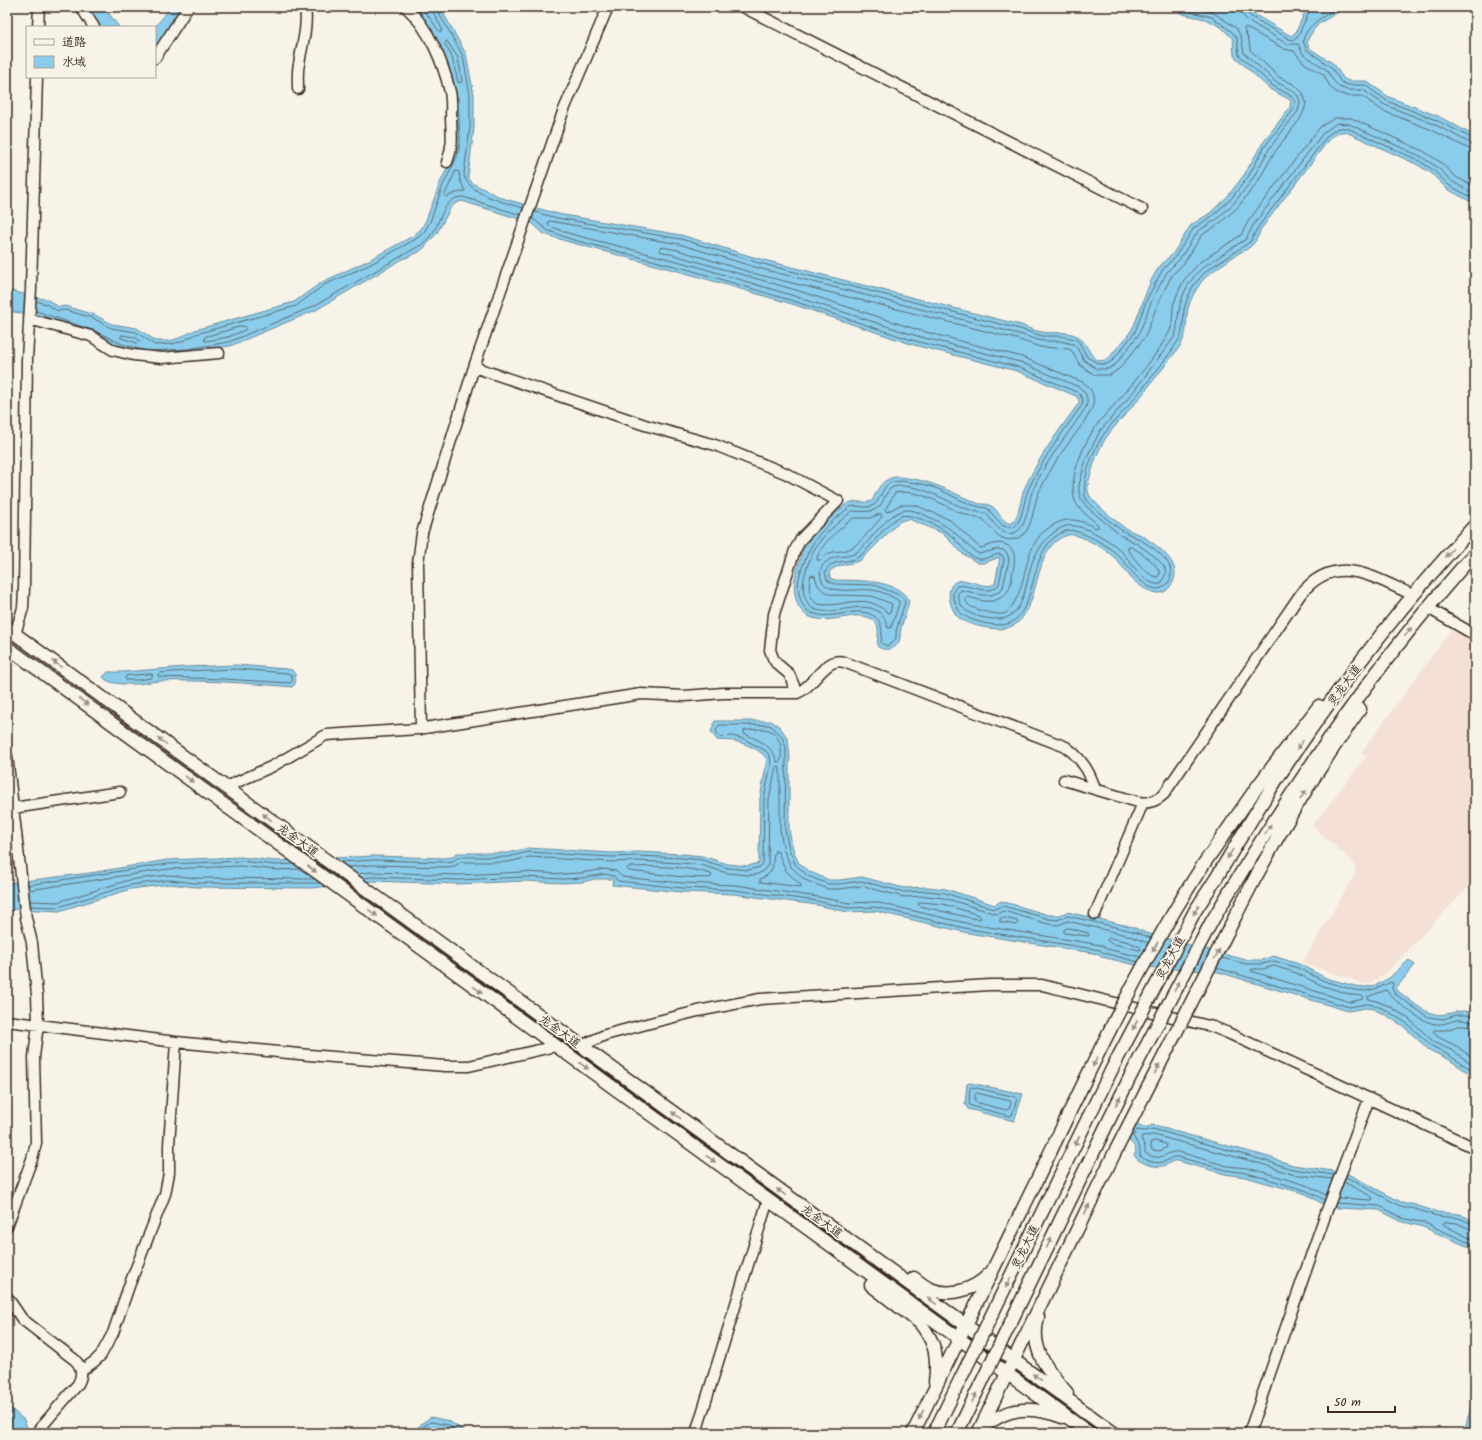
<svg xmlns="http://www.w3.org/2000/svg" width="1482" height="1440" font-family="Kalam,'LXGW WenKai TC',sans-serif">
<style>
.built{fill:#f4e0d5}
.water{fill:#8acceb;stroke:#6a8b99}
.lines{fill:none;stroke-linecap:round;stroke-linejoin:round}
.shore{stroke:#5b6b70;stroke-width:1}
.minor-casing{stroke:#3b2a1e;stroke-width:13}
.major-casing{stroke:#3b2a1e;stroke-width:15}
.minor{stroke:#f7f3e8;stroke-width:10}
.major{stroke:#f7f3e8;stroke-width:12}
.major-bridge-casing{stroke:#3b2a1e;stroke-width:15;stroke-linecap:butt}
.major-bridge{stroke:#f7f3e8;stroke-width:12}
.oneway{fill:#998e83}
.labels{text-anchor:middle;stroke-width:3.5;stroke-linejoin:round;paint-order:stroke}
.street-label{font-size:12px;fill:#3b2a1e;stroke:#f7f3e8}
</style>
<rect width="100%" height="100%" fill="#f7f3e8"/>
<filter id="ink" filterUnits="userSpaceOnUse"><feTurbulence type="fractalNoise" baseFrequency=".025" numOctaves="2"/><feDisplacementMap in="SourceGraphic" scale="8" xChannelSelector="R" yChannelSelector="G"/><feConvolveMatrix kernelMatrix="1 2 1 2 8 2 1 2 1" color-interpolation-filters="sRGB"/></filter>
<g filter="url(#ink)">
<!-- built -->
<path class="built" d="M1451,630L1475,639V880L1384,975L1366,984L1302,963L1356,873L1354,863L1312,826L1366,757L1361,753Z"/>
<!-- water -->
<path class="water" d="M86,7H104L119,27H99Z
M171,7H184L155,48V27Z
M410,7H440L466,54L474,95V127L468,177L472,183L502,198L558,214L681,235L760,259L1021,325C1028,328 1035,331 1042,332C1054,334 1068,330 1079,337C1089,344 1092,370 1110,357C1117,346 1129,337 1134,325C1145,301 1149,270 1172,255L1191,225L1210,213L1227,197L1244,175L1262,144L1290,107L1291,101L1287,98L1271,90L1234,56L1233,39L1221,27L1205,19L1182,14L1172,7H1248L1252,13L1291,36L1296,32L1307,7H1347L1320,23L1314,29L1308,39L1307,42L1309,48L1334,64L1343,78L1348,81H1366L1389,97L1438,116L1475,136V204L1447,189L1431,173L1416,164L1346,132H1340L1330,138L1261,229C1259,234 1257,240 1253,244C1250,248 1244,251 1239,253C1229,260 1210,272 1202,281C1195,291 1188,302 1187,315C1186,324 1187,331 1183,340C1179,350 1170,358 1164,367C1155,378 1147,389 1138,400C1128,412 1117,423 1108,435C1100,446 1094,461 1091,474C1089,480 1086,488 1089,494C1091,501 1118,523 1125,528C1130,531 1136,533 1141,535C1158,546 1189,567 1168,589C1158,600 1139,586 1131,578C1126,572 1121,565 1116,559C1108,551 1079,532 1068,535C1030,544 1043,615 1010,627C998,632 968,626 958,617C950,609 943,585 958,581C971,578 983,590 995,584L1000,557L984,563H978L963,554L942,533L909,519L904,520L899,522L861,560C851,565 838,563 829,572L830,578L835,580C857,581 897,578 909,601C907,610 904,619 901,628C900,632 900,634 900,637C899,649 887,652 878,647L877,645C878,634 881,624 870,618C855,611 832,624 813,618C802,615 797,606 795,595C793,581 795,577 799,563C801,558 802,551 805,546C816,528 832,516 848,503C856,500 864,504 872,501C876,493 880,482 889,479C894,476 901,477 907,478C934,481 952,493 977,503C980,505 985,503 989,505C999,508 999,521 1011,524C1020,518 1020,497 1025,487C1039,457 1059,430 1079,403V400L1076,396L1017,371L914,345L792,304L689,274L569,242L544,234L532,223L462,201L456,203L451,207L437,233L424,248L419,252L401,260L316,310L230,346L188,353L145,355L120,348L97,336L34,315L7,311V290L48,300L59,307L65,306L95,315L112,324L137,328L156,341H170L179,338L195,330L294,302L322,282L367,261L413,236L421,229L426,220L440,183L453,156L454,99Z
M237,665L287,669L292,670L295,674V684L292,687C250,683 202,680 159,681C151,681 143,684 135,684C125,684 109,685 103,677L108,672H122L185,667Z
M715,721H771L780,727L788,739L790,758L789,765V830L793,849L798,862L810,872L829,880H840L862,877L904,888L928,887L946,889L995,905L1001,901L1049,915H1060L1067,912L1133,927L1146,933L1246,960H1262L1273,956L1299,964L1326,978L1355,986L1365,987L1376,985L1389,978L1409,960L1415,965L1396,988L1398,991C1409,999 1422,1012 1435,1014C1450,1017 1460,1006 1475,1014V1077L1448,1059L1429,1050L1403,1026L1384,1014L1373,1009L1366,1008L1348,1011L1218,972L1144,967L1102,957L1099,954L968,933L875,911L848,912L817,905L733,894L682,892L612,885L613,879H595L582,882L563,883L524,881L458,884L371,881L313,888L196,887L170,884L131,889L59,911L16,909L7,912V883L90,873L167,860L241,857L276,861L373,856L445,858L452,857L457,853H508L528,848L612,853L637,852L682,854L702,856L728,864L748,866L759,863L760,798L767,761C765,751 742,742 733,741C728,740 722,741 717,740L711,732Z
M970,1083L1023,1094L1014,1121L968,1109L965,1104L967,1084Z
M1135,1124C1141,1127 1146,1129 1152,1125L1265,1156L1293,1165L1346,1173L1405,1204H1412L1437,1212L1460,1214L1475,1222V1248L1464,1245L1423,1227L1400,1221L1379,1210L1338,1208L1321,1203L1306,1194L1263,1182L1245,1177L1225,1174L1177,1161C1172,1160 1168,1165 1163,1166C1154,1168 1138,1163 1134,1155L1136,1152L1135,1147L1128,1139Z
M1475,1390V1433H1464Z
M7,1405L24,1420L29,1433H7Z
M431,1417L449,1421L467,1433H413L422,1423Z"/>
<g class="lines">
<!-- shore -->
<path class="shore" d="M422,7L439,31L441,32L442,29L433,12L432,7
M437,7V10L463,56L470,95V127L464,173C465,194 507,203 523,208
M1194,7L1214,13L1236,28L1241,37L1244,53L1276,82L1292,90L1298,96L1300,102L1298,111L1269,149L1252,180L1234,203L1216,220L1198,231L1179,260L1167,272L1152,300L1139,334L1116,364L1108,369H1097L1084,360L1077,348L1073,344L1060,341H1041L1019,334L758,268L679,244L550,221L548,222L549,226L571,234L692,265L794,296L917,336L1020,362L1079,387C1086,392 1089,399 1086,407C1068,435 1045,461 1032,492C1028,503 1027,529 1014,533C1001,537 993,521 986,513C955,511 932,485 898,486C884,486 886,504 876,509C868,513 860,511 852,511C838,523 823,534 814,550C811,555 809,562 807,567C804,578 802,582 804,594C806,600 807,605 814,609C835,619 879,589 888,628H891L899,604V601C892,596 881,591 872,590C857,588 834,595 823,583C820,577 819,571 823,565C834,552 847,560 857,552C872,541 889,508 910,510C922,512 948,526 956,534C964,541 970,549 979,554L998,549L1003,550L1007,553L1009,560L1003,587L999,592L991,595H982L962,590L960,591L958,593C958,602 962,609 970,613C978,617 988,619 996,619C1026,621 1025,580 1033,560C1040,546 1048,534 1063,527C1078,520 1112,541 1122,552C1131,562 1145,587 1161,584L1166,573L1164,566L1154,556L1136,543L1120,535L1087,507L1081,499L1079,493V485L1086,459L1100,431L1131,395L1175,336C1178,327 1177,319 1179,311C1181,294 1191,278 1203,267L1246,239L1254,224L1323,133L1337,123L1349,124L1420,156L1437,167L1453,182L1475,194
M1240,7L1241,13L1247,20L1287,44H1298L1303,54L1327,70L1332,79L1339,87L1347,90H1363L1385,105L1434,124L1470,143L1475,144
M1245,7V11L1250,16L1291,40L1297,38L1299,34L1311,7
M1341,7C1326,15 1307,23 1303,41L1307,50L1331,67L1341,82L1348,85H1365L1387,101L1436,120L1472,138L1475,139
M447,41L458,58L462,81L461,83L458,82L452,57L445,44Z
M1475,150L1467,148L1432,130L1383,111L1362,96H1347L1336,92L1331,88L1323,74L1304,63L1294,51L1284,49L1245,27L1244,29L1249,41L1250,50L1279,77L1295,85L1303,93L1306,103L1304,111L1300,119L1274,153L1257,183L1238,207L1219,224L1202,235L1184,263L1172,275L1158,303L1145,337L1120,368L1110,375H1095L1080,365L1071,350L1069,349L1040,347L1017,339L756,274L678,250L661,247L659,249L660,251L796,290L918,330L1022,357L1082,382C1090,386 1095,395 1093,404C1092,415 1067,444 1060,455C1052,467 1045,480 1039,492C1032,507 1034,531 1018,538C1002,545 991,529 983,519C953,516 927,487 895,493L885,510L887,512L900,505H915L950,520L980,548C988,547 996,541 1004,544C1019,549 1014,565 1012,576C1011,581 1011,587 1008,591C1005,596 998,600 992,601C984,602 976,599 968,597L965,599C968,607 974,608 982,611C988,612 1000,616 1006,613C1009,611 1010,608 1012,606C1030,580 1021,541 1055,524C1070,516 1082,521 1096,528L1098,527V525C1091,518 1081,512 1076,503C1066,483 1083,446 1094,429C1102,417 1113,407 1122,396C1139,377 1156,355 1169,333L1172,325L1173,306L1178,292L1184,280L1200,262L1241,235L1249,220L1320,127L1335,118H1351L1423,151L1440,162L1456,177L1475,187
M456,171L459,172L460,180L465,191L456,193L446,197L445,195Z
M535,212L557,218L681,239L759,263L1020,329L1042,336H1060L1075,339L1079,342L1087,357L1099,364H1107L1113,360L1135,332L1147,299L1163,269L1175,257L1194,228L1212,216L1230,200L1248,177L1265,146L1294,109L1295,102L1293,98L1288,94L1273,86L1239,55L1237,38L1232,32L1212,17L1183,10L1178,7
M532,218L547,230L570,239L690,270L793,301L915,341L1018,367L1079,393L1083,400L1082,405C1063,432 1043,458 1029,488C1023,500 1024,520 1013,528L1003,526L987,508C970,507 954,496 938,489C929,485 919,483 908,482C903,481 898,481 893,482C883,484 882,496 876,503C869,511 858,504 850,507C827,525 813,536 803,565C799,577 797,581 799,594C801,603 805,612 815,614C834,620 855,606 872,615C884,621 882,632 881,643L887,646L893,642L896,638V631L905,602L903,598L899,595L875,585L835,584L827,580L825,572C832,557 849,565 860,556C873,546 885,523 901,516C912,512 945,529 953,537C960,544 968,557 978,559C985,560 993,555 999,554L1003,556L1004,560L999,584C990,598 970,583 957,586C953,590 952,594 954,599C956,605 958,611 963,615C973,622 1001,629 1012,622C1040,604 1027,544 1066,531C1078,527 1110,547 1119,556C1129,567 1135,578 1148,586C1159,593 1171,586 1171,573C1171,558 1150,546 1139,539C1134,536 1128,534 1123,531C1110,522 1096,511 1086,499C1080,482 1094,448 1104,434C1113,421 1125,411 1134,399C1150,379 1167,359 1180,338L1183,327L1184,309L1188,297L1193,286L1206,271L1250,242L1258,227L1328,135L1338,128H1347L1418,160L1433,170L1450,186L1475,199
M36,301L46,304L58,311L65,310L93,318L111,328L136,332L155,345L171,344L181,342L196,334L296,306L324,285L369,265L416,239L424,232L430,222L443,185L457,157L460,142L458,99L456,93
M36,311L92,330
M243,326L246,327L245,330L228,337L206,341L204,340L205,337Z
M93,330L122,344L143,350
M122,335L134,337L139,340L140,342L137,343L121,338Z
M149,351L188,349L229,342L314,306L421,245C426,241 430,236 434,231C441,218 445,197 463,197L521,215
M881,514L882,517C876,523 858,546 851,548C839,554 831,548 820,560H817C818,545 843,527 853,518H869Z
M1131,547C1141,552 1156,562 1160,573L1158,577C1147,577 1134,558 1128,550V548Z
M811,575L815,576C817,587 823,593 834,595L872,596L892,604L890,612L888,613C863,590 844,609 817,604C808,598 808,584 811,575Z
M237,669L287,673L292,675V681L290,683L223,679L159,677L158,675L159,673L186,671Z
M151,674L153,675L151,678L138,680H126L125,678L126,676Z
M746,730C752,730 763,728 769,730C781,735 783,752 780,762H777C774,747 758,739 744,734V731Z
M775,851L778,852L786,871L801,885V887L760,882V879C778,871 770,865 775,851Z
M340,862L374,860L445,862L453,861L459,857H508L528,852L612,857L637,856L682,858L702,860L728,868L748,870L760,867L763,863L764,798L771,765L770,756L766,751L744,739L732,736L719,737L716,731L719,725H770L781,735L786,747L785,830L789,849L795,864L808,876L828,884H840L861,881L904,892L928,891L945,893L994,909L1003,906L1049,919L1057,920L1068,916L1132,931L1151,938
M347,867L374,865L445,867L455,866L460,862H508L529,857L611,862L637,861L682,863L701,865L727,873L748,875H755L762,872L768,865L769,799L776,767L778,766L780,768V830L784,851L791,867L805,880L828,889H840L861,886L904,897L927,896L944,898L993,913L998,914L1004,911L1048,924L1058,925L1068,921L1130,936L1148,943
M629,867C654,866 687,866 711,874L712,876L710,878L683,877L629,871L627,869Z
M357,874L372,872L458,875L524,872L563,874L581,873L605,869L616,871L622,877L682,883L735,885L818,897L849,903L875,902L970,924L1101,945L1107,949L1140,957
M363,878L372,877L458,880L524,877L563,879L582,878L605,874L614,876L618,881L682,888L734,890L817,901L848,908L875,907L969,929L1100,950L1104,953L1138,962
M28,885L168,864L241,861L276,865L294,864
M29,890L168,869L241,866L276,870L300,869
M30,901L58,902L129,880L169,875L196,878L315,879
M920,902L943,904L979,915L981,918L979,919L971,918L920,906L918,904Z
M31,906L58,907L130,885L169,880L196,883H321
M1005,918L1017,921L1018,924L1016,925L1000,922V919Z
M1069,928L1088,933L1089,935L1087,936L1064,933V930Z
M1110,938L1129,942L1140,947L1141,949L1139,950L1110,943L1107,940Z
M1222,958L1246,964H1262L1274,961L1298,968L1324,981L1354,990L1366,991L1378,988L1391,982L1393,983L1392,989L1395,994L1428,1017L1444,1019L1456,1015H1467L1475,1017
M1274,966L1296,973L1323,986L1352,995L1362,996L1363,999L1350,1002L1251,971L1252,969H1263Z
M1217,968L1349,1007L1367,1004L1374,1005L1386,1010L1406,1023L1432,1046L1450,1056L1475,1072
M1475,1022C1468,1022 1463,1019 1456,1020C1449,1022 1443,1025 1435,1024C1419,1021 1396,1002 1386,990L1367,997L1369,999L1376,1001L1389,1006L1409,1019L1434,1042L1453,1051L1475,1066
M1475,1028L1465,1026H1458L1446,1030H1434L1433,1032L1438,1037L1456,1046L1475,1059
M972,1087L1016,1097L1017,1099L1012,1115L1010,1116L971,1106L969,1103L970,1089Z
M977,1093L1010,1101L1011,1103L1009,1109L1006,1110L975,1102V1095Z
M1155,1141L1166,1144L1167,1147L1160,1151L1152,1150L1150,1143Z
M1346,1177L1404,1208H1412L1437,1216L1459,1218L1475,1225
M1326,1195L1309,1186L1266,1173L1247,1168L1227,1166L1179,1152C1165,1150 1163,1164 1145,1153V1147L1141,1138L1142,1136L1154,1135L1262,1164L1291,1174L1332,1179
M1338,1198L1371,1200L1373,1199L1372,1197L1344,1182
M1325,1200L1307,1191L1265,1178L1246,1173L1226,1170L1178,1157C1172,1156 1171,1159 1166,1161C1158,1165 1146,1161 1140,1156V1148L1133,1136L1137,1130L1145,1131L1153,1129L1263,1160L1292,1169L1334,1175
M1336,1203L1380,1206L1402,1218L1425,1223L1465,1241L1475,1244
M1475,1230L1470,1229L1457,1223L1445,1222L1443,1223L1444,1225L1467,1237L1475,1239
M418,1433L424,1426L431,1422L448,1425L460,1433"/>
<!-- minor casing -->
<g class="minor-casing">
<path id="minor" d="M81,7L94,27
M406,7C429,28 443,62 450,92C452,100 451,110 451,119C452,137 453,146 447,162
M743,7L1142,209
M38,27L39,7
M155,58L188,7
M298,89C298,81 297,72 299,64C302,45 308,26 305,7
M29,319L91,336L113,350L133,355L162,358L219,353
M474,367L645,425L715,445L785,473L838,501L801,539L795,550L774,614L770,650L773,658L776,663L789,674L797,693
M1428,608L1475,635
M15,634L23,608L24,588L27,359L31,289L37,77
M7,660L9,648
M421,729L418,563L422,533L474,367L563,112L608,7
M7,756L26,918L32,943L37,995L38,1024L34,1057L36,1143L32,1159L7,1226
M1064,780L1138,802C1149,804 1156,801 1164,794L1300,595C1335,551 1373,577 1413,595
M226,787L273,766L326,735L418,729L641,694L685,696L723,693H797C814,687 825,656 844,662L1066,747C1081,758 1090,771 1095,789
M13,808L120,792
M1095,914L1143,803
M7,1021L176,1042L309,1055L445,1066H469L556,1046
M581,1046L605,1035L650,1023L698,1011L760,999L990,985H1042L1213,1027L1228,1033L1475,1148
M7,1297L22,1319L75,1360C82,1367 83,1375 78,1384L36,1433
M81,1371L95,1361L101,1355L113,1333L129,1286L165,1194L169,1173V1145L176,1042
M696,1433L768,1200
M1249,1433L1327,1210L1369,1099"/>
</g>
<!-- major casing -->
<g class="major-casing">
<path id="major" d="M7,628L1114,1433
M7,647L1089,1433
M1203,865L1257,787L1319,706
M1217,877C1240,838 1264,798 1289,761C1345,678 1407,598 1475,525
M1233,886C1305,769 1383,655 1475,553
M1236,915C1272,843 1314,774 1360,709
M914,1278C919,1282 924,1286 930,1289C950,1297 975,1290 989,1274
M871,1285L920,1323C936,1343 938,1357 935,1382
M1038,1317C1029,1349 1048,1371 1067,1393
M983,1428C1007,1406 1033,1406 1062,1417
M913,1433L1031,1192
M978,1433L1114,1154"/>
</g>
<!-- minor -->
<use href="#minor" class="minor"/>
<!-- major -->
<use href="#major" class="major"/>
<!-- major-bridge casing -->
<g class="major-bridge-casing">
<path id="major-bridge" d="M1114,1154L1236,915
M1031,1192C1085,1081 1136,968 1203,865
M934,1433L1113,1067L1195,911L1217,877
M957,1433L1131,1075L1212,921L1233,886"/>
</g>
<!-- major-bridge -->
<use href="#major-bridge" class="major-bridge"/>
</g>
<!-- one-way arrows -->
<defs><path id="oneway-solid" d="M-6-.8H1V-3.2L6.5 0L1 3.2V.8H-6Z"/></defs>
<g class="oneway">
<use href="#oneway-solid" transform="translate(1449 553) rotate(132)"/>
<use href="#oneway-solid" transform="translate(1408 632) rotate(-53)"/>
<use href="#oneway-solid" transform="translate(57 664) rotate(-144)"/>
<use href="#oneway-solid" transform="translate(84 702) rotate(36)"/>
<use href="#oneway-solid" transform="translate(162 741) rotate(-144)"/>
<use href="#oneway-solid" transform="translate(1300 745) rotate(125)"/>
<use href="#oneway-solid" transform="translate(189 779) rotate(36)"/>
<use href="#oneway-solid" transform="translate(1303 795) rotate(-57)"/>
<use href="#oneway-solid" transform="translate(267 817) rotate(-144)"/>
<use href="#oneway-solid" transform="translate(1268 829) rotate(-57)"/>
<use href="#oneway-solid" transform="translate(1230 854) rotate(121)"/>
<use href="#oneway-solid" transform="translate(312 869) rotate(36)"/>
<use href="#oneway-solid" transform="translate(1196 910) rotate(120)"/>
<use href="#oneway-solid" transform="translate(373 913) rotate(36)"/>
<use href="#oneway-solid" transform="translate(1155 947) rotate(119)"/>
<use href="#oneway-solid" transform="translate(1217 954) rotate(-63)"/>
<use href="#oneway-solid" transform="translate(1177 986) rotate(-62)"/>
<use href="#oneway-solid" transform="translate(478 990) rotate(36)"/>
<use href="#oneway-solid" transform="translate(1135 1025) rotate(117)"/>
<use href="#oneway-solid" transform="translate(1095 1062) rotate(116)"/>
<use href="#oneway-solid" transform="translate(584 1066) rotate(36)"/>
<use href="#oneway-solid" transform="translate(1157 1069) rotate(-62)"/>
<use href="#oneway-solid" transform="translate(1118 1101) rotate(-64)"/>
<use href="#oneway-solid" transform="translate(676 1115) rotate(-144)"/>
<use href="#oneway-solid" transform="translate(1077 1141) rotate(116)"/>
<use href="#oneway-solid" transform="translate(711 1159) rotate(36)"/>
<use href="#oneway-solid" transform="translate(781 1192) rotate(-144)"/>
<use href="#oneway-solid" transform="translate(1087 1209) rotate(-64)"/>
<use href="#oneway-solid" transform="translate(1049 1243) rotate(-64)"/>
<use href="#oneway-solid" transform="translate(1008 1283) rotate(116)"/>
<use href="#oneway-solid" transform="translate(932 1301) rotate(-144)"/>
<use href="#oneway-solid" transform="translate(1037 1377) rotate(-144)"/>
<use href="#oneway-solid" transform="translate(974 1398) rotate(-64)"/>
<use href="#oneway-solid" transform="translate(921 1415) rotate(116)"/>
</g>
</g>
<g class="labels">
<!-- street labels -->
<g class="street-label">
<text transform="translate(1344 685) rotate(-53)" y="4">灵龙大道</text>
<text transform="translate(298 840) rotate(36)" y="4">龙金大道</text>
<text transform="translate(1170 958) rotate(-62)" y="4">灵龙大道</text>
<text transform="translate(560 1031) rotate(36)" y="4">龙金大道</text>
<text transform="translate(822 1221) rotate(36)" y="4">龙金大道</text>
<text transform="translate(1025 1247) rotate(-64)" y="4">灵龙大道</text>
</g>
</g>
<!-- margin -->
<rect width="1482" height="1440" fill="none" stroke="#f7f3e8" stroke-width="24"/>
<rect x="12" y="12" width="1458" height="1416" fill="none" stroke="#3b2a1e" stroke-width="1.5" filter="url(#ink)"/>
<!-- legend -->
<rect x="26" y="26" width="130" height="52" fill="#f7f3e8" stroke="#aca397"/>
<rect x="34" y="39" width="20" height="6" fill="#f7f3e8" stroke="#aca397"/>
<text x="62" y="46" font-size="12" fill="#3b2a1e">道路</text>
<rect x="34" y="56" width="20" height="12" fill="#8acceb" stroke="#aca397"/>
<text x="62" y="66" font-size="12" fill="#3b2a1e">水域</text>
<!-- scale -->
<path d="M1328 1406v6h67v-6" fill="none" stroke="#3b2a1e" stroke-width="2"/>
<text x="1334" y="1406" font-size="12" fill="#3b2a1e" stroke="#f7f3e8" stroke-width="3" paint-order="stroke">50 m</text>
</svg>
